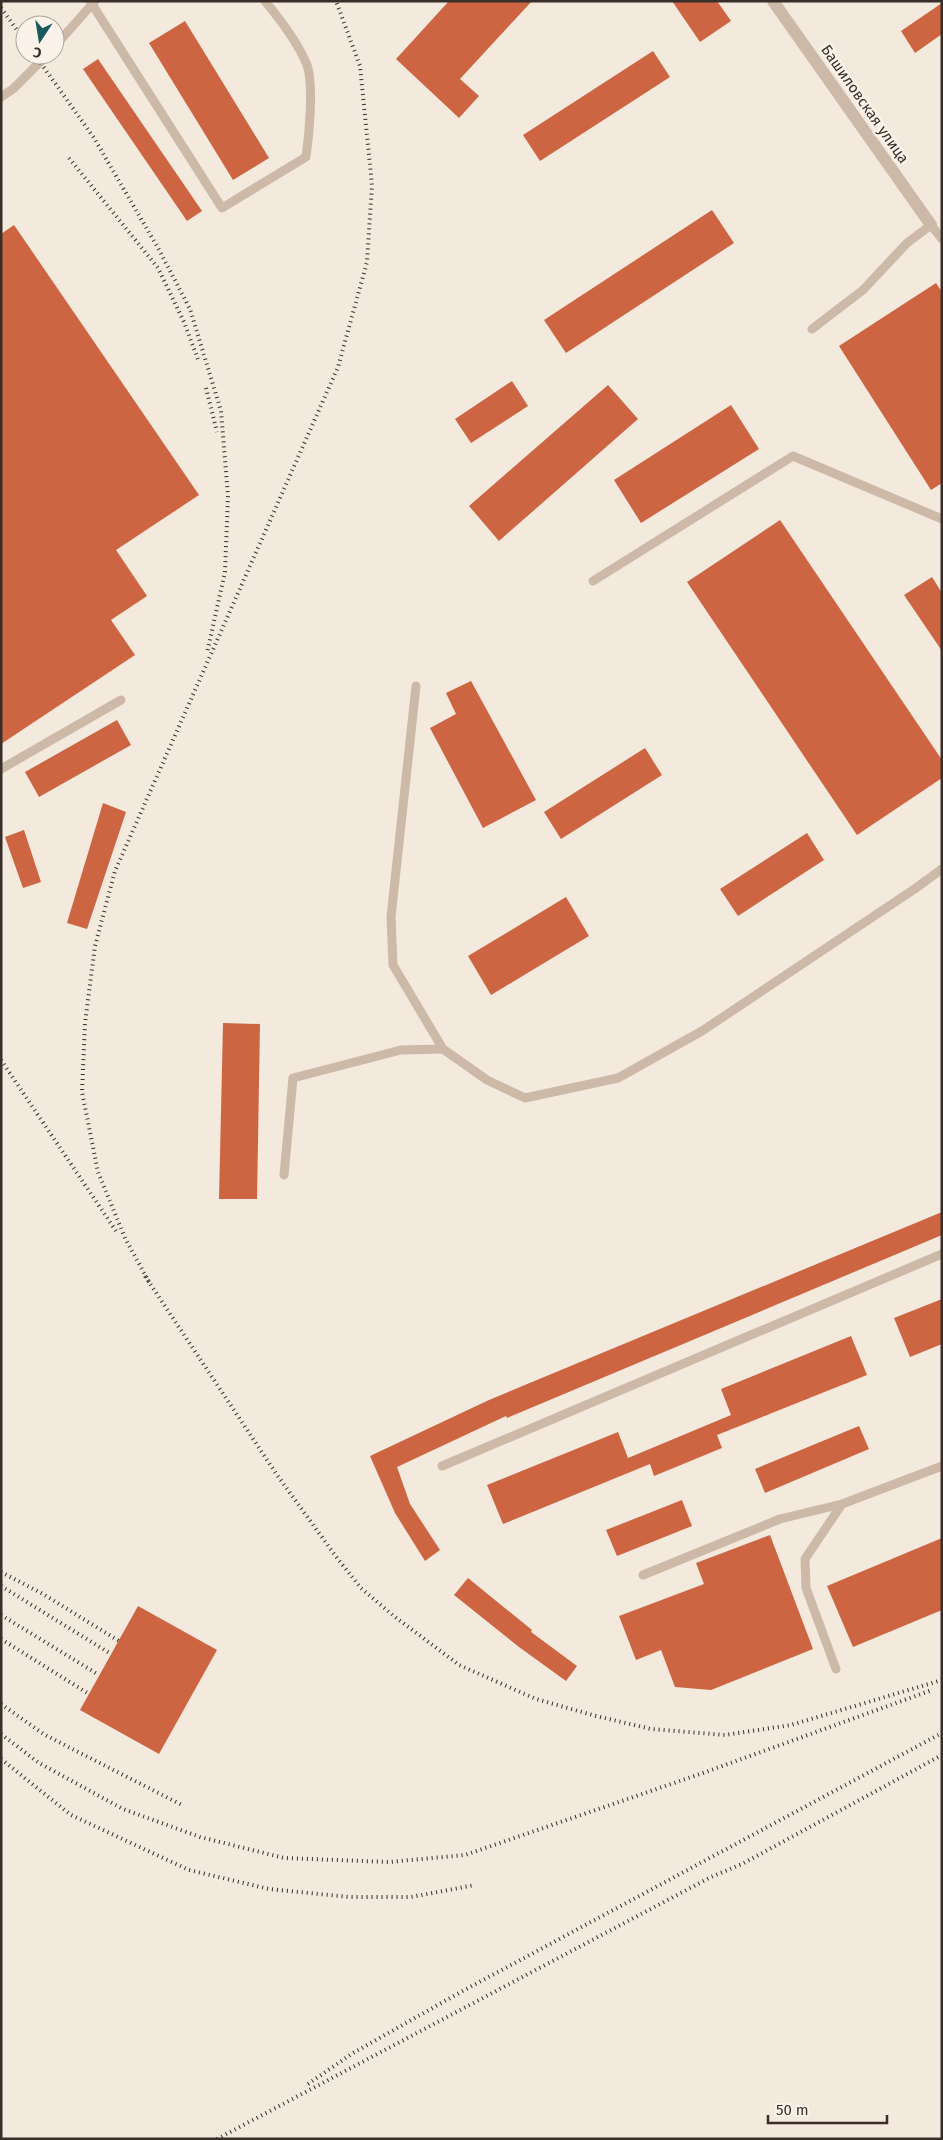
<svg xmlns="http://www.w3.org/2000/svg" width="943" height="2140" font-family="'Fira Sans',sans-serif">
<style>
.building{fill:#cd6542}
.lines{fill:none;stroke-linecap:round;stroke-linejoin:round}
.service{stroke:#cdb9a8;stroke-width:9}
.minor{stroke:#cdb9a8;stroke-width:12}
.rail{stroke:#392e29;stroke-width:4;stroke-dasharray:1 4;stroke-linecap:butt}
.labels{text-anchor:middle;stroke-width:5;stroke-linejoin:round;paint-order:stroke}
.street-label{font-size:15px;fill:#392e29;stroke:#fbf3ea}
</style>
<rect width="100%" height="100%" fill="#f4e9dd"/>
<!-- building -->
<path class="building" d="M449,1H532L460,79L479,96L459,118L396,59Z
M672,1H717L731,21L700,42Z
M942,3V34L915,53L901,31Z
M185,21L269,158L233,180L149,43Z
M653,51L670,77L540,161L523,135Z
M98,59L202,211L187,221L83,69Z
M712,210L734,243L566,353L544,320Z
M14,225L199,495L116,550L147,596L111,620L135,655L1,744V234Z
M936,283L942,292V483L931,490L839,346Z
M512,381L528,406L471,443L455,419Z
M608,385L638,419L499,541L469,506Z
M731,405L759,449L641,523L614,480Z
M780,520L942,760V778L857,835L687,582Z
M932,577L942,593V651L904,595Z
M471,681L536,800L483,828L430,728L456,714L446,693Z
M117,720L131,745L39,797L25,772Z
M645,748L662,775L561,839L544,812Z
M103,803L126,812L87,929L67,923Z
M24,830L41,882L23,888L5,837Z
M807,833L824,860L738,916L720,889Z
M566,897L589,936L491,995L468,956Z
M223,1023L260,1024L257,1199H219Z
M942,1212V1235L507,1418L506,1416L397,1467L410,1504L440,1550L425,1561L395,1513L370,1456L489,1400Z
M942,1299V1344L910,1357L894,1318Z
M851,1336L867,1375L717,1435L722,1448L654,1476L650,1464L503,1524L487,1485L618,1432L628,1458L731,1415L721,1389Z
M859,1426L869,1449L765,1493L755,1469Z
M682,1500L692,1526L617,1556L606,1530Z
M770,1535L813,1649L711,1690L675,1687L661,1650L636,1660L619,1616L704,1584L696,1563Z
M942,1538V1610L853,1647L827,1586Z
M468,1578L532,1630L531,1632L577,1666L566,1681L519,1647L454,1595Z
M138,1606L217,1650L159,1754L80,1710Z"/>
<g class="lines">
<!-- service -->
<path class="service" d="M90,1L222,208L306,157C309,136 314,85 307,65C297,41 281,21 265,1
M55,46L95,1
M1,97L13,89L47,55
M812,329L863,290L907,243L931,225L942,239
M593,581L793,456L942,519
M416,686L391,917L393,965L443,1049L487,1080L525,1098L618,1078L702,1031L916,888L942,869
M1,769L121,700
M284,1175L293,1078L401,1050L443,1049
M442,1466L942,1254
M643,1575L780,1519L842,1504L942,1466
M836,1669L806,1588L805,1559L842,1504"/>
<!-- minor -->
<path class="minor" d="M773,1L931,225"/>
<!-- rail -->
<path class="rail" d="M1,8L25,41
M35,55L94,138L158,248L190,309L221,411L228,496L225,572L207,653
M69,158L158,268L184,322L199,362
M206,388L217,432
M1,1060L118,1234
M145,1276L277,1475L337,1558L361,1588L395,1617L459,1665L536,1699L596,1716L651,1729L725,1735L791,1725L942,1680
M149,1282L125,1238L98,1172L82,1092L85,1023L95,946L115,871L338,367L367,262L372,185L360,66L336,1
M1,1572L43,1594L119,1641
M1,1586L111,1654
M1,1615L99,1675
M1,1639L89,1694
M1,1704L45,1735L182,1805
M1,1734L39,1763L123,1809L200,1837L284,1858L389,1862L465,1855L703,1773L932,1690
M1,1759L71,1815L189,1870L269,1889L349,1897H411L475,1885
M308,2084L353,2053L459,1993L942,1733
M217,2139L662,1903L711,1877L742,1864L942,1755"/>
</g>
<g class="labels">
<!-- street labels -->
<g class="street-label">
<text transform="translate(865 104) rotate(55)" y="5">Башиловская улица</text>
</g>
</g>
<!-- border -->
<rect width="943" height="2140" fill="none" stroke="#392e29" stroke-width="5"/>
<!-- north arrow -->
<g transform="translate(40 40) rotate(192)"><circle r="24" fill="#fbf3ea" stroke="#ada49d"/>
<path d="M0-4L9 19L0 12L-9 19Z" fill="#1b595e"/>
<text y="-8" font-size="14" font-weight="bold" text-anchor="middle" fill="#392e29">С</text>
</g>
<!-- scale -->
<path d="M768 2115v8h119v-8" fill="none" stroke="#392e29" stroke-width="2.5"/>
<text x="776" y="2115" font-size="15" fill="#392e29" stroke="#fbf3ea" stroke-width="4" paint-order="stroke">50 m</text>
</svg>
